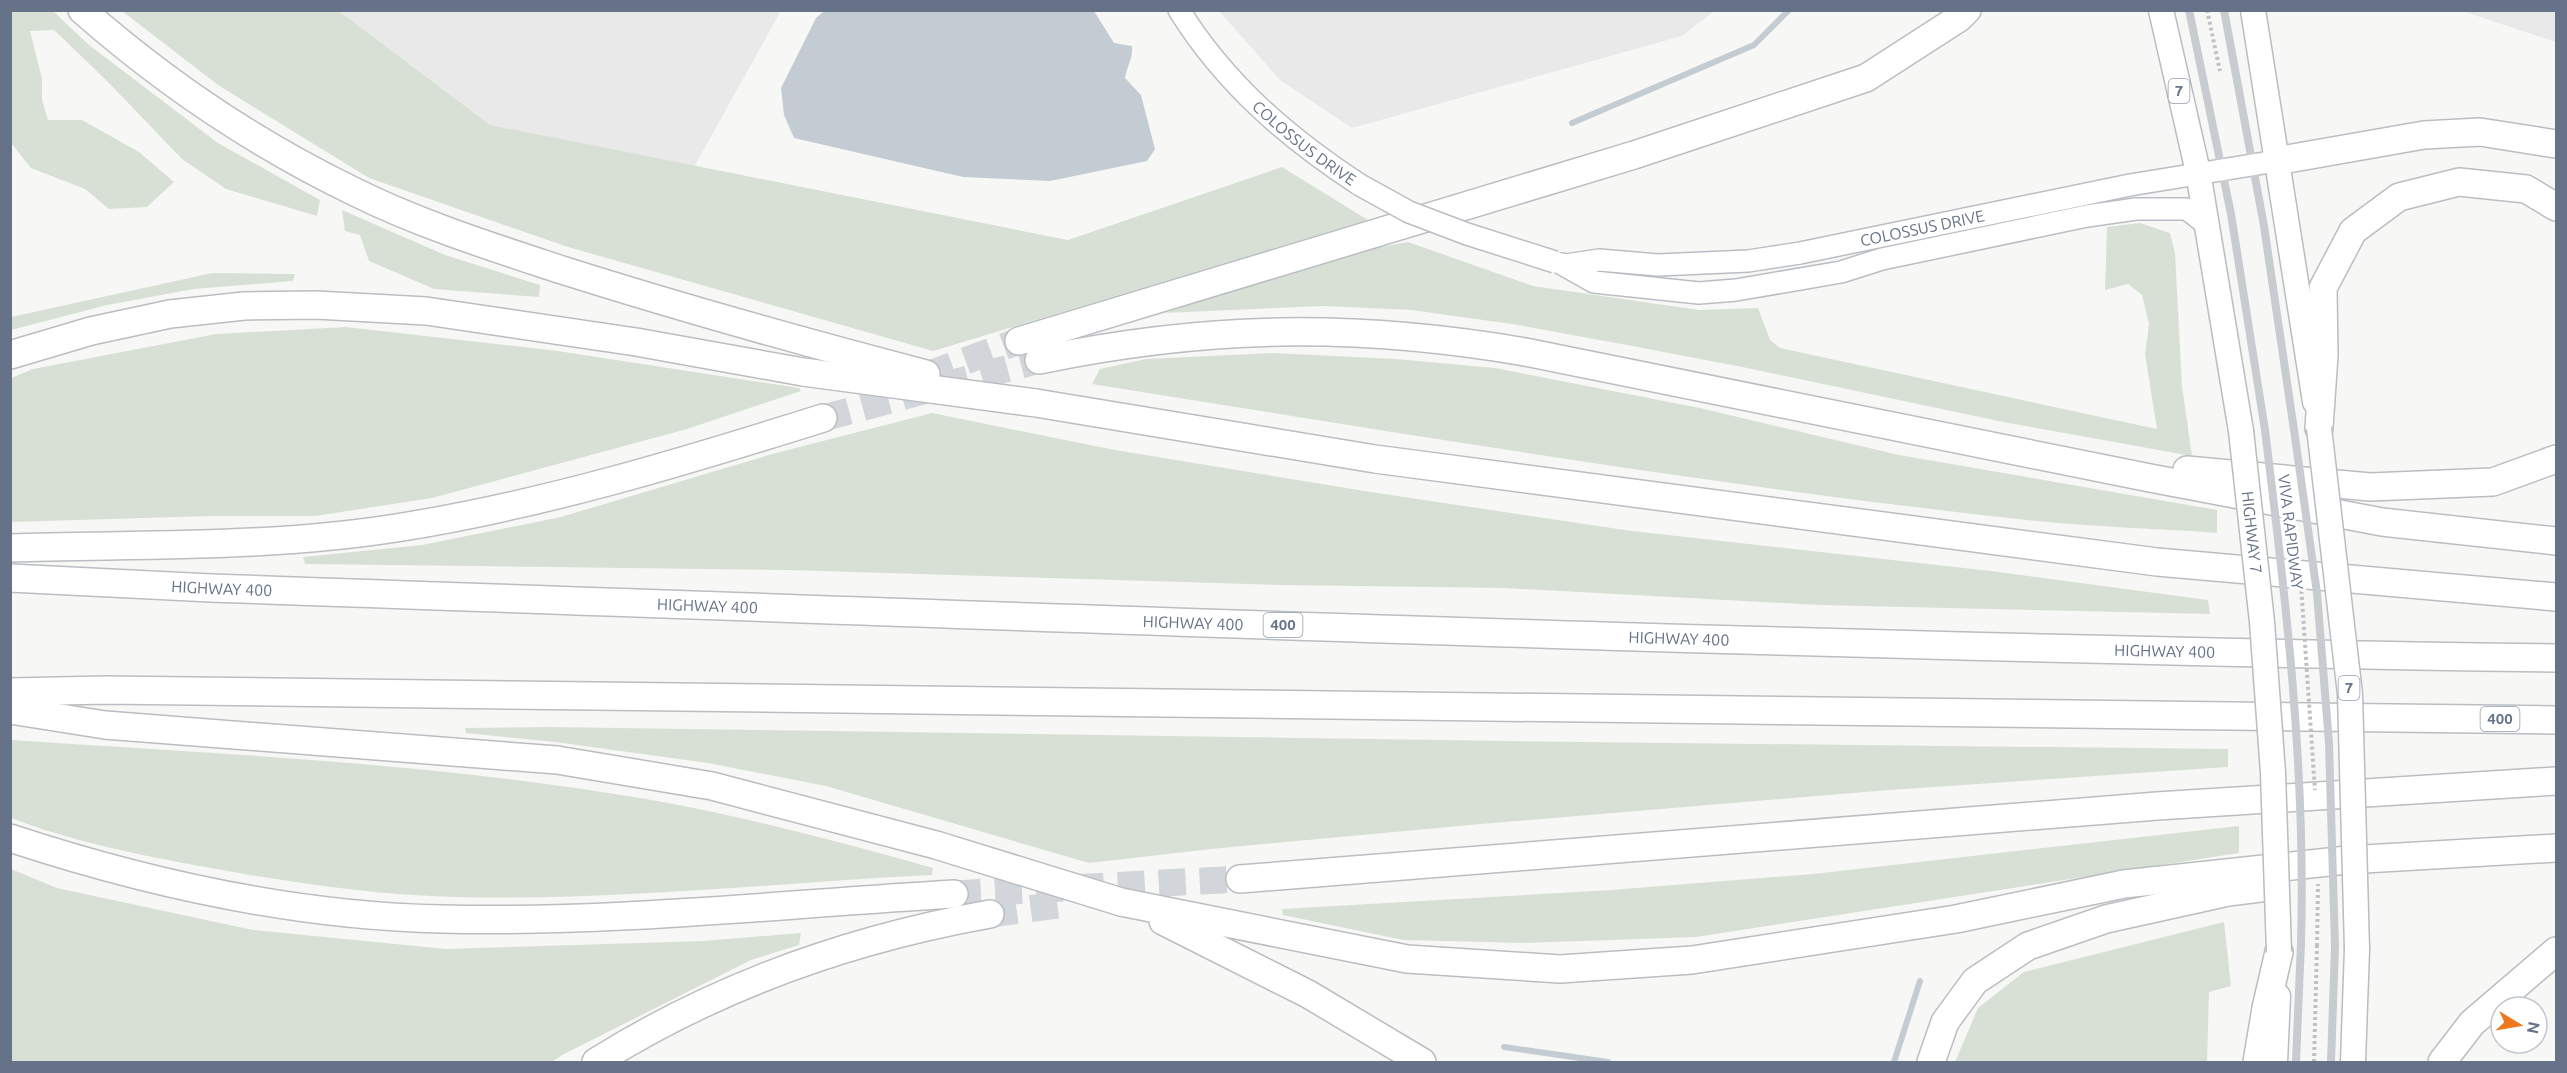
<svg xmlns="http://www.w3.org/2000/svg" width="2567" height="1073" font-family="Ubuntu,sans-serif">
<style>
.built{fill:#e8e9e8}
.green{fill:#d8e0d6}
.water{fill:#c4ccd3}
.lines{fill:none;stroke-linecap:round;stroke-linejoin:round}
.stream{stroke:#c4ccd3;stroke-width:6}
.highway-tunnel{stroke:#d2d6da;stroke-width:27;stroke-dasharray:27 14;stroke-linecap:butt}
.secondary-casing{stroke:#babec4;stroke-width:24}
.primary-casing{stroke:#b9bcc1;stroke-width:27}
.highway-casing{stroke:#babdc1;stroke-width:30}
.path{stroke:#bfc1c4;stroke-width:4;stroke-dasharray:3 3;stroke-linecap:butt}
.lane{stroke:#c8cbcf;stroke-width:8}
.secondary{stroke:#fff;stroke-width:21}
.primary{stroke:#fff;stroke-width:24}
.highway{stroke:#fff;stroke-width:27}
.secondary-bridge-casing{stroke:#babec4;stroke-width:24;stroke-linecap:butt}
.primary-bridge-casing{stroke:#b9bcc1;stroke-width:27;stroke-linecap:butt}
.path-bridge{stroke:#bfc1c4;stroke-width:4;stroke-dasharray:3 3;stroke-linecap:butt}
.lane-bridge{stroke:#c8cbcf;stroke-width:8}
.secondary-bridge{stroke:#fff;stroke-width:21}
.primary-bridge{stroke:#fff;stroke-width:24}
.labels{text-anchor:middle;stroke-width:6;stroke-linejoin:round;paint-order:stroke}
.shield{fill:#fff;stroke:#939cac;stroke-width:1.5}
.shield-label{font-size:15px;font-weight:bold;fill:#657288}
.street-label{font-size:16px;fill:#657288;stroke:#fff}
</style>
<rect width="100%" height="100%" fill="#f7f8f5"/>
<!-- built -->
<path class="built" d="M339,11H781L694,167L490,125Z
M1219,11H1714L1682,36L1352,128L1280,80Z
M2462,11H2556V42Z"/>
<!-- green -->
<path class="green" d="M10,11H53L89,45L218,143L320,200L317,216L226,189L182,159L108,82L54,30L30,31L42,79V100L48,120H82L139,152L174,182L147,207L109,209L85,189L31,168L11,143Z
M122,11H339L490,125L1068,240L1282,167L1368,220L933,351L568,247L369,178L218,85Z
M342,210L445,255L540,285L539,297L434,289L369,261L360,235L345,231Z
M2140,223L2170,233L2175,253L2182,386L2192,456L2003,422L1747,368L1627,345L1512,324L1411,310L1323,306L1165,313L1215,295L1365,250L1408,242L1533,286L1699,310L1758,308L1770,340L1780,348L2157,429L2145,354L2149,324L2142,295L2128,284L2105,290L2107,227Z
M212,273L295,274L293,281L194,289L107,305L11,330V317Z
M346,327L558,351L799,388L801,391L687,429L432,498L315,516H211L11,522V378L33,369L216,334Z
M1274,353L1396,359L1495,368L1700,408L1899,455L2217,510V533C2150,528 2083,527 2018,519C1708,485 1400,433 1092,384L1100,369L1146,359Z
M932,413L1115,450L1377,493L1632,531L1991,571L2208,600L2210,614L1819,605L1504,588L1281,585L787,570L305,564L303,557L422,545L561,517L772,454Z
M549,727L1583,742L2228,749V767L1889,790L1481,824L1211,849L1089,863L826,786L708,763L555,742L466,733L465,728Z
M11,740C223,754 436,763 646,799C743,816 838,841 933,868L932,875C773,883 615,901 456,897C371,895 288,882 205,867C140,855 73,842 11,818Z
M2239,826V853L1696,937L1524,943L1403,940L1283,915L1282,909L1611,890L1813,874Z
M11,869L57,888L253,930L446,949L702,941L801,933L799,945L751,960L562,1055L552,1062H11Z
M2224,922L2231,986L2209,992L2207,1062H1955L1978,1008L2024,972Z"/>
<!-- water -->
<path class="water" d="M824,11H1094L1114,43L1132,46C1133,59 1127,66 1125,78L1141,95L1155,149L1147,161L1050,181L963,177L794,138L784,115L781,88L816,18Z"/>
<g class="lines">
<!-- stream -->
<path class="stream" d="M1572,123L1754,45L1789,10
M1504,1047L1608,1062
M1894,1062L1920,981"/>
<!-- highway-tunnel -->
<path class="highway-tunnel" d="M927,375L1019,341
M823,418L1039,360
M954,894L1240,879
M990,914L1066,904"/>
<!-- secondary casing -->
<g class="secondary-casing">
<g id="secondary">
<path id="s1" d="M1179,10C1225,84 1288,138 1360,185"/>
<path d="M1562,264L1594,282L1699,293L1736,290L1841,272L1882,259L2087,216L2136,209H2187L2206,224"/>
<path id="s2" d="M1566,265L1599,260L1658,265L1748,261L1800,253L2130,185L2276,161"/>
</g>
</g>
<!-- primary casing -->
<g class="primary-casing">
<path id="primary" d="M2161,10L2198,172L2241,431
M2253,10L2315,402
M2275,1062L2278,996
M2353,1062L2357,949"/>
</g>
<!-- highway casing -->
<g class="highway-casing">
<g id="highway">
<path d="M82,10C164,82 254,143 353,191C419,224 492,247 562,270C682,308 804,342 926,374"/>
<path d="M2276,161L2424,135L2480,132L2556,144"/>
<path d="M1019,341L1634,155L1866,78L1959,18L1967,10"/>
<path d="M10,355L91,331L170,314L244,306L316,305L426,311L636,342L803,372L1036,403L1375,459L2157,562L2556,597"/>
<path d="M1039,360C1208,325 1355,323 1525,352L2150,478L2382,522L2556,541"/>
<path d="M2319,428L2324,355L2323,288L2353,231L2399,197L2459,182L2526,189L2556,207"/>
<path d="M2187,470L2370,487L2493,482L2556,459"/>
<path d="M10,548C139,544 269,548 396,528C542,505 683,462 823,418"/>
<path id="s3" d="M10,578L211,588C993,615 1774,647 2556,658"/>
<path d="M10,692L106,690L2556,720"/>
<path d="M10,710L105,725L557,760L712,786L936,845L1121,902L1407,959L1560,969L1692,960L1956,919L2124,884L2347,860L2556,848"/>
<path d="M10,838C150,884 295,916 442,919C613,923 784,904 954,894"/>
<path d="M1240,879L2157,806L2556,781"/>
<path d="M1163,921L1308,994L1422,1062"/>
<path d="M596,1062C717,986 850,939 990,914"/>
<path d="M1931,1062L1945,1022L1975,981L2028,946L2106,919L2228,892L2268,887"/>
<path d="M2257,1062L2266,1008L2279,952"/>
<path d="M2442,1062L2472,1023L2556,951"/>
</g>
</g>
<!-- path -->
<path class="path" d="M2207,10L2220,71
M2314,1062L2317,946"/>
<!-- lane -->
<path class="lane" d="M2189,10L2231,214L2265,430
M2224,10L2264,226L2294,430
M2296,1062L2301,943
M2331,1062L2335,946"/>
<!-- secondary -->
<use href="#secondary" class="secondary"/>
<!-- primary -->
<use href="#primary" class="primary"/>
<!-- highway -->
<use href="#highway" class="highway"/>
<!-- secondary-bridge casing -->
<g class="secondary-bridge-casing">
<path id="secondary-bridge" d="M1360,185L1409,212L1467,234L1555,262"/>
</g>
<!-- primary-bridge casing -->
<g class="primary-bridge-casing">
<g id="primary-bridge">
<path d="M2319,428L2350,694L2357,949"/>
<path id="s4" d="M2241,431L2262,622L2273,773L2279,952"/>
</g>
</g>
<!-- path-bridge -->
<path class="path-bridge" d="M2301,585L2315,790
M2317,946L2318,884"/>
<!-- lane-bridge -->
<path class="lane-bridge" d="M2265,430C2286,600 2306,771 2301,943
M2294,430L2317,593L2329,743L2335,946"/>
<!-- secondary-bridge -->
<use href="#secondary-bridge" class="secondary-bridge"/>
<!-- primary-bridge -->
<use href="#primary-bridge" class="primary-bridge"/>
</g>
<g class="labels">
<!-- shield labels -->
<g class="shield">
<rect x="2168.5" y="79" width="21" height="24" rx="4.5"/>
<rect x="1263.5" y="613" width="39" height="24" rx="4.5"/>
<rect x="2338.5" y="676" width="21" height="24" rx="4.5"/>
<rect x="2480.5" y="707" width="39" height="24" rx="4.5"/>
</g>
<g class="shield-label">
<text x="2179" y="96">7</text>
<text x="1283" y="630">400</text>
<text x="2349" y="693">7</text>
<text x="2500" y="724">400</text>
</g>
<!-- street labels -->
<g class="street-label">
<text dy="6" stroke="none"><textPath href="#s1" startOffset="184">COLOSSUS DRIVE</textPath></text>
<text dy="6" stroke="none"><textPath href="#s2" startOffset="360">COLOSSUS DRIVE</textPath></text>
<text transform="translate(2291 532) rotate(83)" y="6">VIVA RAPIDWAY</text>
<text dy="6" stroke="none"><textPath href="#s4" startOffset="102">HIGHWAY 7</textPath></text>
<text dy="6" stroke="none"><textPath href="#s3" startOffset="212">HIGHWAY 400</textPath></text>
<text dy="6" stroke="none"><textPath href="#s3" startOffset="698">HIGHWAY 400</textPath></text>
<text dy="6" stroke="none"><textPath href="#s3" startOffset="1184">HIGHWAY 400</textPath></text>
<text dy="6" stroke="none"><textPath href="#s3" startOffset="1670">HIGHWAY 400</textPath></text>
<text dy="6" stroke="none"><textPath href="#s3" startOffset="2156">HIGHWAY 400</textPath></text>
</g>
</g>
<!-- border -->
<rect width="2567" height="1073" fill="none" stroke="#657288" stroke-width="24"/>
<!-- north arrow -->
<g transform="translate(2519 1025) rotate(101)"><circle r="28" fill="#ffffff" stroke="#c1c7cf" stroke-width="1.5"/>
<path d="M0-4.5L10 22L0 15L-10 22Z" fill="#ee781f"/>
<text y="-9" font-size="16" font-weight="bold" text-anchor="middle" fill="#657288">N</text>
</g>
</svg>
